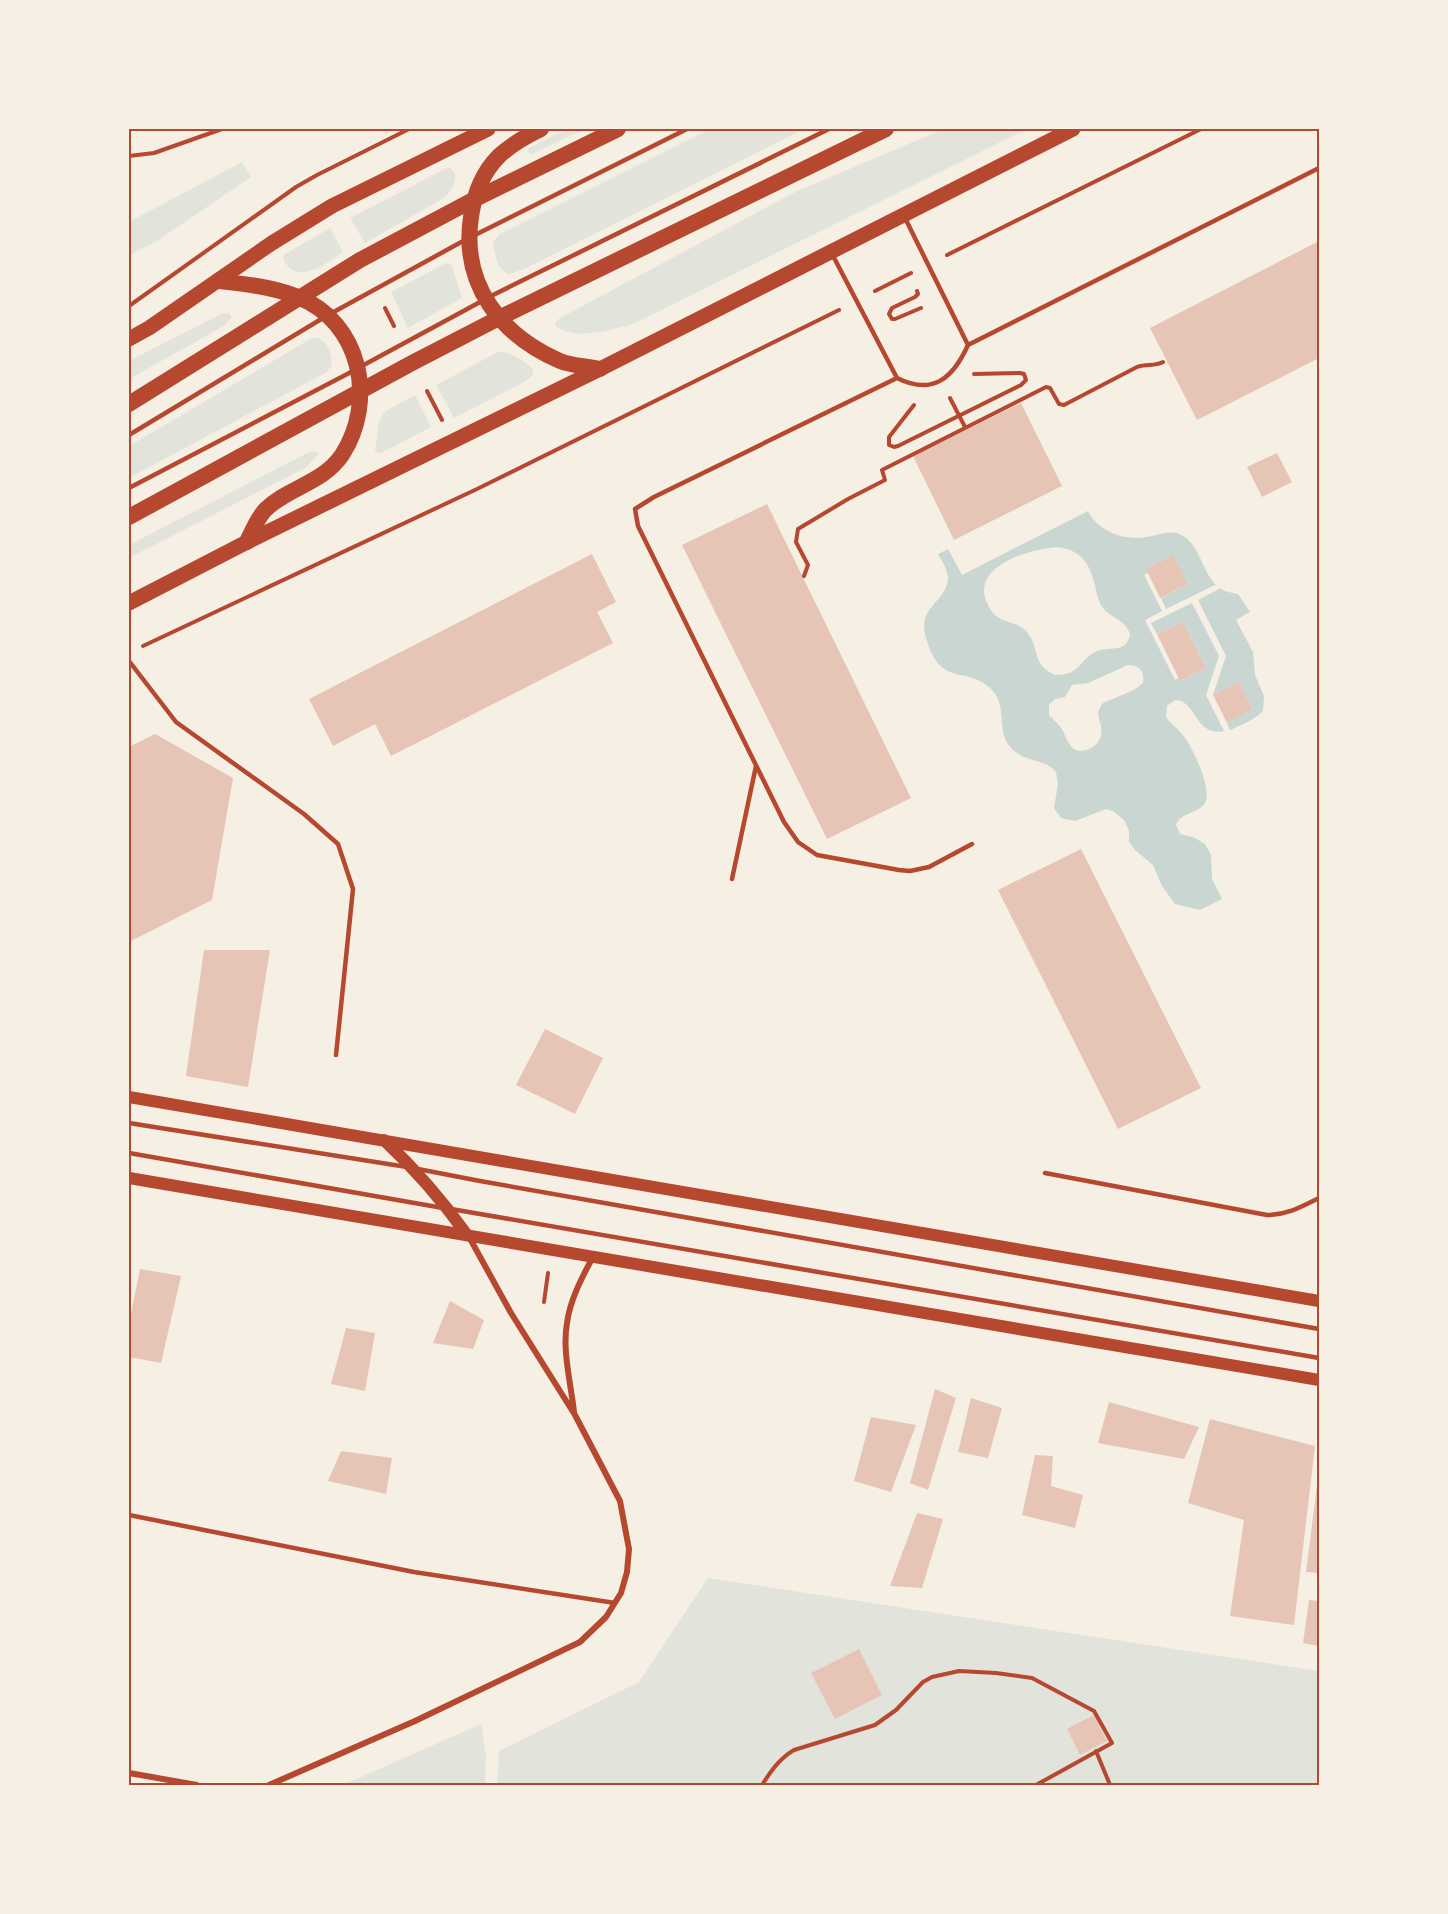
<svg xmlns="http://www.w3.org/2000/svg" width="1448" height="1914" font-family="'Nunito Sans',sans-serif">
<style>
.green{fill:#e2e4dc}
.water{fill:#c9d6d2;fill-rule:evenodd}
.pier{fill:#f6efe4}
.building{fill:#e6c5b7}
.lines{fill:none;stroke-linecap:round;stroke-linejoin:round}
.path{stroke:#b5482f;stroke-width:4}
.service{stroke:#b5482f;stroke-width:4.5}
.minor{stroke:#b5482f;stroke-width:6}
.secondary{stroke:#b5482f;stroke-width:12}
.primary{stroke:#b5482f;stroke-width:15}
.trunk{stroke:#b5482f;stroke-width:16}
.neatline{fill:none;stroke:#b5482f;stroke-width:2}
</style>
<rect width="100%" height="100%" fill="#f6efe4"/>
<!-- green -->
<path class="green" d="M567,129H584L532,154L527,153L529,148Z
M710,129H804L522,270L508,274L502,270L497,262L493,242L500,234Z
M944,129H1027L633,324C611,330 574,341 555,326L556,322L560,318L797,191Z
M242,162L251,177L157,241L129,255V222Z
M449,167C462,176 452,190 444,198L365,243L350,218Z
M330,228L343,252C327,263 295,288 283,258L285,254Z
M446,263H449L452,266L462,298L408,328L391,292Z
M229,313L232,317L224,326L129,379V361L221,314Z
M314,337C327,339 332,352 332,365L327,372L129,478V446Z
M498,352C510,351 524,361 533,369V375L524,382L454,418L436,385Z
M415,395L431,427L381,453H377L375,450L379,422L384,412Z
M311,451L319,453L318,455L305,468L129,558V545Z
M708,1578L1319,1671V1785H497L499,1751L639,1682Z
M481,1724L486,1756L485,1785H343Z"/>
<!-- water -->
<path class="water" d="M1088,511C1098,532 1125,541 1147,537C1158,535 1169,530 1179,534C1202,543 1201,576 1221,589C1226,592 1233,593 1238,594L1250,612L1236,620L1253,652L1255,675L1264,696L1263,711C1256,718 1248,722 1239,726C1193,748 1200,700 1175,700L1167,706L1166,717C1171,724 1177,728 1182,734C1192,745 1213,790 1205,803C1198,814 1181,812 1176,825L1180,834L1193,837L1205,844L1211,855L1212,879L1222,899L1200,910L1175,904L1162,886L1153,865L1135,850L1129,842V831L1124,820L1113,811L1106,809L1075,821L1061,818L1054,808L1058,784L1056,772C1045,758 1026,763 1012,749C994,731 1010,705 989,687C965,666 941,687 927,641C915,606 945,605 948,579C948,570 942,561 938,554L948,549L962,575ZM1058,547C1081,550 1090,564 1095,585C1097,593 1098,602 1103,608C1112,619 1125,619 1130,634C1127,655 1108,645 1095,652C1078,661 1081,675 1055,675C1030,664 1041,646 1025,630C1016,621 1001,623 993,613C960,569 1027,549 1058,547ZM1128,665C1140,665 1145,672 1143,683L1134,690L1103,703C1092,717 1104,721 1101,735C1100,741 1095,747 1089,749C1071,756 1068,741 1062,729C1059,724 1053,720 1049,715V705L1055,699L1065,697L1072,685L1088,683Z"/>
<!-- pier -->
<path class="pier" d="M1173,555L1188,584L1161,598L1166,609L1219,583L1221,588L1198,600L1226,656L1213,695L1239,682L1253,709L1227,723L1230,731L1225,733L1206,695L1219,656L1192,603L1151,623L1157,634L1183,622L1206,668L1180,681L1179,678L1175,680L1145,620L1162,611L1144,575L1148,573L1146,569Z"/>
<!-- building -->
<path class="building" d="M1319,241V358L1197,420L1150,328Z
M1021,403L1062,486L954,540L913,456Z
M1277,453L1292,482L1262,497L1247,467Z
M767,504L911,798L827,839L682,545Z
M592,554L616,602L597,612L613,643L391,756L375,724L333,746L309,699Z
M1173,555L1188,584L1160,598L1146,569Z
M1183,622L1206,668L1180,681L1157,634Z
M1239,682L1253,709L1227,723L1213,695Z
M155,734L233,778L212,900L129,942V747Z
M1081,849L1201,1088L1118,1129L998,890Z
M204,950H270L248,1087L186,1076Z
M545,1029L603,1058L575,1114L516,1085Z
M140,1269L181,1276L161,1363L129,1357V1324Z
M450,1301L484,1320L473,1349L433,1343Z
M346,1328L375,1333L365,1391L331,1384Z
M935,1389L956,1398L928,1490L910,1483Z
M971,1398L1002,1408L988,1458L958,1452Z
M1109,1402L1199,1427L1184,1459L1098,1443Z
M871,1417L916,1425L891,1492L854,1481Z
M1210,1419L1315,1446L1294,1625L1230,1616L1244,1520L1188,1503Z
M341,1451L392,1458L386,1494L328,1481Z
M1035,1455L1053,1456L1051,1486L1083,1495L1075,1528L1022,1515Z
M1318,1478L1319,1479V1573L1306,1572Z
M917,1513L943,1519L922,1588L890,1586Z
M1309,1600L1319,1601V1646L1303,1643Z
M859,1649L882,1695L835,1719L811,1673Z
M1094,1715L1107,1741L1080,1755L1067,1729Z"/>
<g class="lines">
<!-- path -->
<path class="path" d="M129,156L154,153L222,129
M947,255L1201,129
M875,291L911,273
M917,291L918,294L915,297L892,308L889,314L892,319H895L921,308
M129,306L296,187L317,175L409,129
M385,308L394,326
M427,391L442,420
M950,398L965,427
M914,405L889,437V445L894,447L898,446L1021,385L1026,380L1024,374L1020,373L974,374
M804,576L808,565L796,542L798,529L848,499L885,480L882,470L1046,387L1050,388L1059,404L1064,405L1137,367C1147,363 1154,367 1163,362
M143,646L477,489L839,310
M544,1302L548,1273
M1096,1751L1110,1785
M762,1785C771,1771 779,1759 794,1750L875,1725L896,1710L923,1682L932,1677L959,1671L996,1673L1032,1678L1094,1711L1112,1743L1036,1785"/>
<!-- service -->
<path class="service" d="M905,218L968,345
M475,235L687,129
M832,254L897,378
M489,297L829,129
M330,314L465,240
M360,367L482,301
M129,435L323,318
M129,488L353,371
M129,661L176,722L304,814L338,844L353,889L336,1055
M972,844L929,867L910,871L899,870L817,855L798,842L784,822L638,526L635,509L654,497L897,378C933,396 953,378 968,345L1319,168
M732,879L756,766
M129,1123L407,1167
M129,1153L443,1208
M418,1169L480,1181L1319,1329
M1045,1173L1267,1215C1287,1215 1301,1207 1319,1198
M451,1209L1319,1358
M129,1515L414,1572L615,1603"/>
<!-- minor -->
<path class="minor" d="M574,1412C571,1384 562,1351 567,1323C570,1300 582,1277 593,1257
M129,1773L197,1785
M269,1785L415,1721L580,1642L606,1617L621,1593L627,1572L629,1549L620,1501L575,1415L511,1313L468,1235"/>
<!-- secondary -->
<path class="secondary" d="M129,1097L1319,1301
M384,1140C415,1169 442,1200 467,1235
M129,1178L1319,1380"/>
<!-- primary -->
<path class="primary" d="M129,339L149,328L272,243L332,206L488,129
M129,603L247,542L600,369L1073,129"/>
<!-- trunk -->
<path class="trunk" d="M541,129C526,136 511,145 499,156C482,173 474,195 471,217C461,284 500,335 560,361C572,366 588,366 600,369
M218,281C245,284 273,287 298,297C361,322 377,401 342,455C322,484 288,487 265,510C257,519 252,531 247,542
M129,404L360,260L473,200L618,129
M129,517L412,363L499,318L886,129"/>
</g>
<!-- border -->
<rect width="1448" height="1914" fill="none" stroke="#f6efe4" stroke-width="261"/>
<rect x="130" y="130" width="1188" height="1654" class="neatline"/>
</svg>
